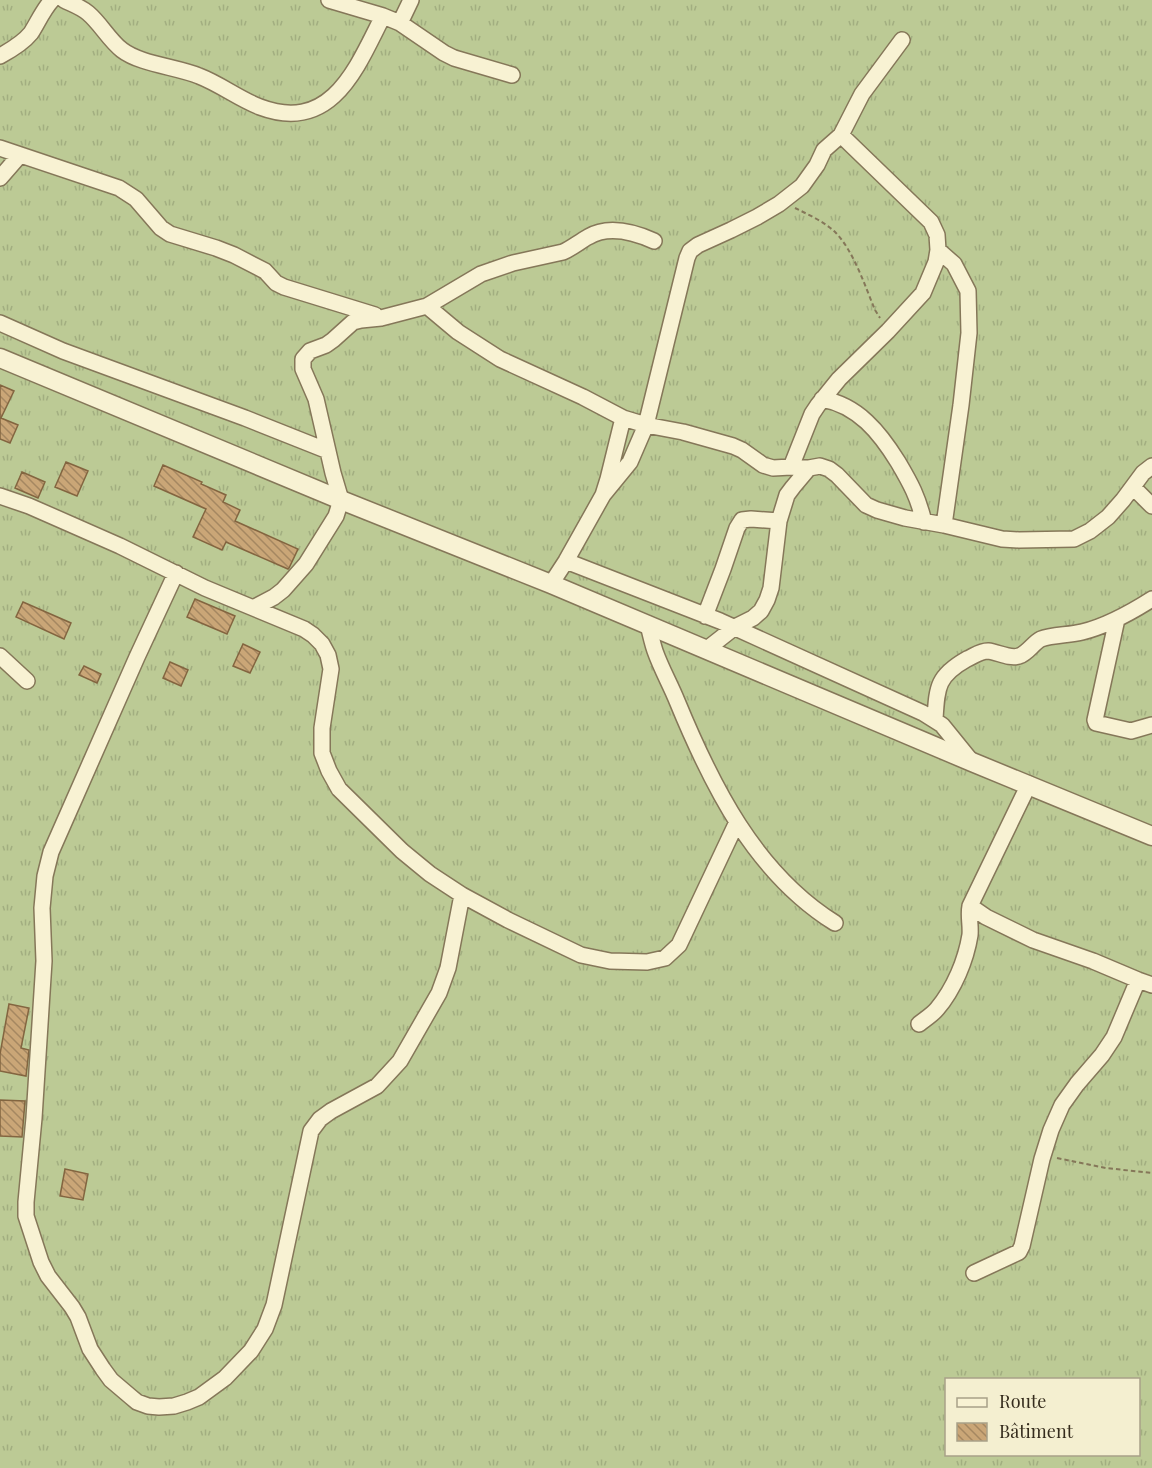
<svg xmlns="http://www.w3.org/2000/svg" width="1152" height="1468" font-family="'Playfair Display',serif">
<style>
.grass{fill:url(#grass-tufts);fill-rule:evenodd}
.building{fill:url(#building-back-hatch);stroke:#836540;stroke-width:1.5}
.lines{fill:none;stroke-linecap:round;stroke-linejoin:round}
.minor-casing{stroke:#857759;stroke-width:18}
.tertiary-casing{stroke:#857759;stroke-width:21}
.path{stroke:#857759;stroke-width:2;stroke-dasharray:4.5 3;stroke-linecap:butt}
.minor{stroke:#f8f2d3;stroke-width:15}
.tertiary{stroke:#f8f2d3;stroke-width:18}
</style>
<defs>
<pattern id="grass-tufts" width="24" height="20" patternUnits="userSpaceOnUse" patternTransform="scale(1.5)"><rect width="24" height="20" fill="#bcca95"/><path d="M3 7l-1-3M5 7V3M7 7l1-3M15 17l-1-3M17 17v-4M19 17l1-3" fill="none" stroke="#a2ae80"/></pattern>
<pattern id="building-back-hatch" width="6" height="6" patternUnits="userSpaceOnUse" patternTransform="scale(1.5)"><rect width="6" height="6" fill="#caa677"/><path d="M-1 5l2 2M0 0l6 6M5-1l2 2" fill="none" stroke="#a58761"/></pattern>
</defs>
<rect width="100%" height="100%" fill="#ece6c1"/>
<!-- grass -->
<path class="grass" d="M0,0H1152V1468H0ZM946,1380H1138V1454H946Z"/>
<!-- building -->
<path class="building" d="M0,385L14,391L1,418L18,425L10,443L0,439Z
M66,462L88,471L77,496L55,487Z
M163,465L202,482L201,484L226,495L223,502L240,510L235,521L298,549L289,568L288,569L226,542L222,550L193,537L206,509L154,486Z
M22,472L45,482L38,498L15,488Z
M195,599L235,616L227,634L187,617Z
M23,602L71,623L64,639L16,617Z
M243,644L260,652L250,673L233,666Z
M170,662L188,670L181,686L163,678Z
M84,666L101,674L97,683L79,675Z
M9,1004L29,1008L21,1048L29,1050L26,1076L0,1071V1054Z
M0,1100L25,1101L22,1137L0,1136Z
M65,1169L88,1174L83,1200L60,1196Z"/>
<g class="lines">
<!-- minor casing -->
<g class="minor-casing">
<path id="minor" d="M64,0C72,4 81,7 88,13C101,24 109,40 122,50C140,64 177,67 199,76C220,84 239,99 260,107C332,134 357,67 383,16
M329,0L383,16L400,23L444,53L454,58L512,75
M400,23L411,0
M0,56C11,50 23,43 31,33C38,22 43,10 52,0
M0,148L119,188L136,199L161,228L170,234L216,248L234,255L265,271L276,283L284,287L375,315
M0,178L20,155
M938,250L954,264L968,291L969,333L961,405L944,525
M427,306L458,332L500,359L583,397L623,418L646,425L683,432L733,446L742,450L763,465L773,468L791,467L809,468L820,466L829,469L837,475L866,505L877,510L905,518L944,525L1002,539L1019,540L1074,539L1090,531L1108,517L1123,500L1143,473L1152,466
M0,323L63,351L245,418L328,451
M822,399C858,405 880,433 898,462C911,484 918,497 924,522
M791,467L812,414L818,405L839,379L888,331L923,293L936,262L938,250L937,235L931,222L841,135
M1133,487L1152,506
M603,495L630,462L646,425L687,258L690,251L698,245L731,230L757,217L779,204L802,186L817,165L824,150L841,135L862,94L902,40
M0,496L29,506L120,546L205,588L304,629L313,635L322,644L328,655L331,669L322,728V753L329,771L339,789L402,851L430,874L462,895L508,920L581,955L610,961L647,962L665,958L679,945L737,822
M566,561L720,621L923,713L942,725L972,762
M176,573L137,657L51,852L45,876L42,908L44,961L34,1118L26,1202V1216L41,1262L48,1276L72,1307L78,1317L90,1349L103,1369L111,1380L131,1397L137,1402L148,1406L159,1407L174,1406L187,1402L199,1397L225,1378L251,1351L265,1329L274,1305L311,1131L320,1119L331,1111L377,1086L400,1061L439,993L448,968L462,895
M551,584L566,561L603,495L608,479L623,418
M255,607L274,597L283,590L306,564L336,516L341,500L333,473L316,399L303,369V359L310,351L326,345L333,340L353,322L361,320L381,318L427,306L481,274L513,263L563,252C572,248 579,242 588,237C608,225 634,232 654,241
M705,616L723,569L737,528L742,520L751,519L779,521
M1117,619L1095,720L1096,723L1131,731L1152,725
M648,624C650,633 652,642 655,651C661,668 670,684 677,701C712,786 755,873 835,923
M707,649L735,627L753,618L761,611L767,600L771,588L779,521L787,495L793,487L809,468
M0,656L27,681
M935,719C937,687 937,676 967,659C974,656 980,651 988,651C998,652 1009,659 1019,656C1028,653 1033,643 1041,639C1051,635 1070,635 1082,632C1107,626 1130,613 1152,599
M970,906L986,917L1033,940L1093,961L1138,980L1152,985
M919,1024C925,1019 932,1015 937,1009C954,989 966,960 970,935C971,925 968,916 970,906L1029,784
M974,1273L1019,1252L1022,1246L1042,1159L1051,1130L1062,1105L1077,1084L1102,1055L1114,1037L1138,980"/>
</g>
<!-- tertiary casing -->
<g class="tertiary-casing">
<path id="tertiary" d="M0,358L341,500L551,584L972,762L1152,836"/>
</g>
<!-- path -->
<path class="path" d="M795,208C809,215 825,222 836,233C854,252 865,286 875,310L880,318
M1057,1158L1106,1168L1152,1173"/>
<!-- minor -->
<use href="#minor" class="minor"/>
<!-- tertiary -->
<use href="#tertiary" class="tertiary"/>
</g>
<!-- legend -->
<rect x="945" y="1378" width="195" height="78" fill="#f4efd0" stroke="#a8a188" stroke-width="1.5"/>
<rect x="957" y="1398" width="30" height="9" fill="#f8f2d3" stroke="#a8a188" stroke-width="1.5"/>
<text x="999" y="1408" font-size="18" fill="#352c1d">Route</text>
<rect x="957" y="1423" width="30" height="18" fill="url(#building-back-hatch)" stroke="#a8a188" stroke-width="1.5"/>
<text x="999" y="1438" font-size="18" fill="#352c1d">Bâtiment</text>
</svg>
